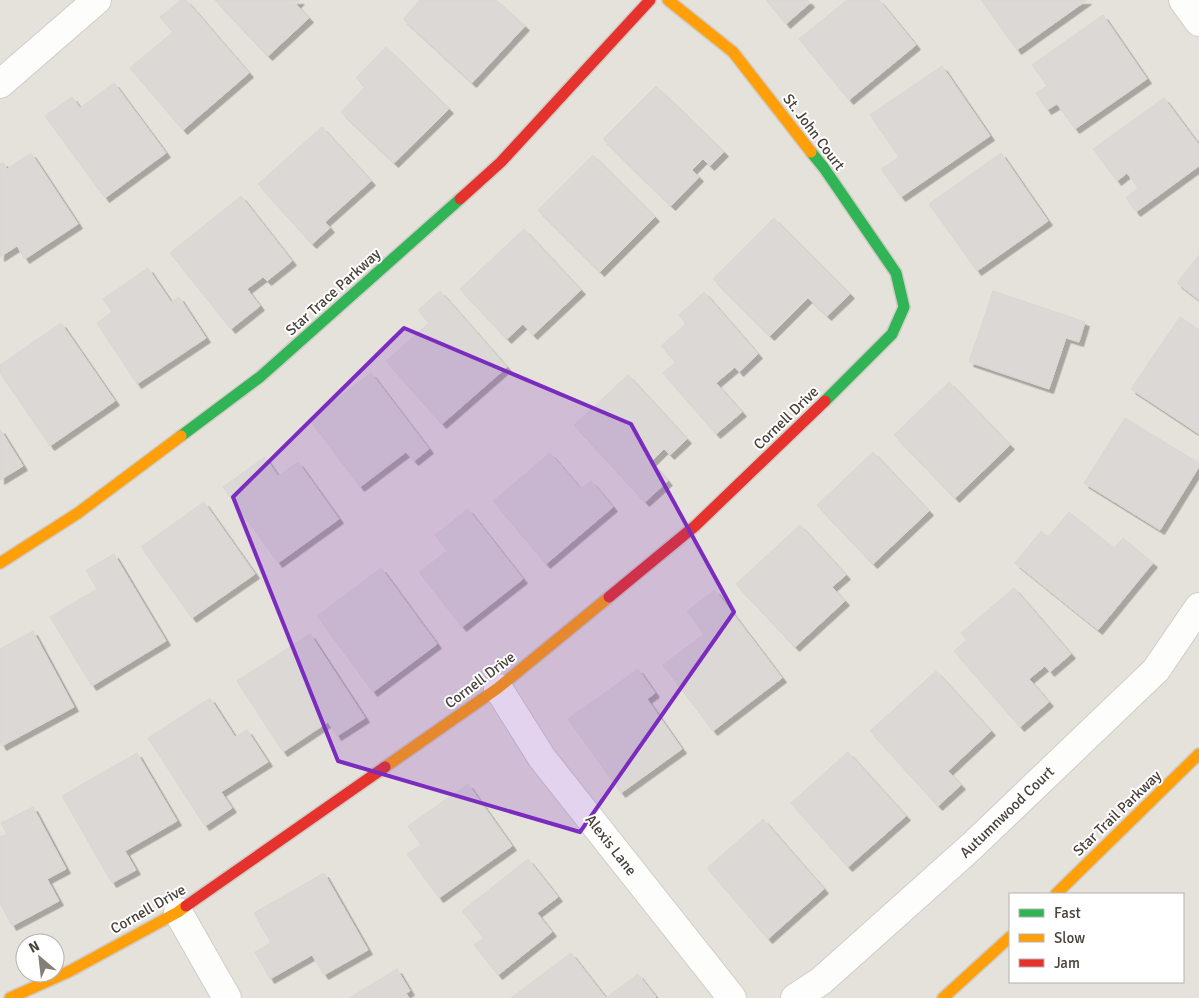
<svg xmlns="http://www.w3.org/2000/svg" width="1199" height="998" font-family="Signika,sans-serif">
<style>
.residential{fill:#e5e1db;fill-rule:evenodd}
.building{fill:#dbd8d5;stroke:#dad6d2;filter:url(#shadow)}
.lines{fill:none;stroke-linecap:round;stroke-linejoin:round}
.street-casing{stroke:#d0cdca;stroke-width:30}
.fast-casing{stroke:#d0ccc4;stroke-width:14}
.slow-casing{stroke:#d0ccc4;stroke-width:14}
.jam-casing{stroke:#d0ccc4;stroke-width:14}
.street{stroke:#fdfdfc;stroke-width:28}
.fast{stroke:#30b455;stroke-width:11}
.slow{stroke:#ff9f0a;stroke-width:11}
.jam{stroke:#e5322d;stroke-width:11}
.marked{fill:#7b2cbf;fill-opacity:0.2;stroke:#7b2cbf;stroke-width:4;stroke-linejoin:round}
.labels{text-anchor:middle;stroke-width:4;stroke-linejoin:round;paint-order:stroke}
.street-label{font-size:15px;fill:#474139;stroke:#fff}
</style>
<defs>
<filter id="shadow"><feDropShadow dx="4.5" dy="4.5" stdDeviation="0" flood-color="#0004"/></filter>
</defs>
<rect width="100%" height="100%" fill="#f2efec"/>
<!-- residential -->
<path class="residential" d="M0,0H1199V998H0ZM1010,894H1183V982H1010ZM25,943H55V973H25Z"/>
<!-- building -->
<path class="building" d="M181,0H186L249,73L183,130L130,68L173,32L160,17Z
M215,0H300L296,4L309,18L268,56Z
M420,0H496L525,26L472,83L403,19Z
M766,0H808L810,3L786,24Z
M847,0H879L916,45L849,100L799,39Z
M981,0H1087L1017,50Z
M1103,15L1147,79L1075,129L1057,104L1047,110L1036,93L1047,86L1032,65Z
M386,47L449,109L394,163L341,112L365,87L356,78Z
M942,66L990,136L901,197L881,169L899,157L870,115Z
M114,83L166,153L105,198L45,116L72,97L80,108Z
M656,86L724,152L710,166L703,159L692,170L699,177L671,206L603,139Z
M1164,98L1199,145V166L1136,212L1126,198L1138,188L1127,173L1117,181L1093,149Z
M322,127L371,181L325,222L330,228L312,244L258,184Z
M31,153L78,224L25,259L17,246L0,257V164L3,162L7,169Z
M1001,153L1048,221L977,271L929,204Z
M593,155L655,217L600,272L538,210Z
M241,196L292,261L267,281L263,277L247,289L260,306L231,329L170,253Z
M774,218L850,294L827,316L808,298L770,336L713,279Z
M524,229L581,290L533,335L523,324L507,339L460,289Z
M1199,255V300L1177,283Z
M148,268L171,302L179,297L206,338L137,384L97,323L112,312L103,299Z
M440,291L507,367L442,424L386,361L429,323L418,310Z
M993,291L1085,322L1079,342L1066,338L1049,389L969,362Z
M704,292L758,354L739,372L735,367L716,383L742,412L716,434L663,373L676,362L661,346L686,324L679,315Z
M1180,317L1199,330V434L1131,389Z
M61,323L115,401L50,446L0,373V365Z
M371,373L429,449L414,461L406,452L360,487L309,419Z
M628,375L687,439L670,455L664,449L651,462L668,481L645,502L574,425Z
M949,382L1010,445L955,498L894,435Z
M1125,418L1199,463V467L1160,530L1084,483Z
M0,429L23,466L0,480Z
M873,452L929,511L873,564L817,505Z
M550,453L581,489L591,481L613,507L546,564L493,501Z
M265,457L278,476L298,462L339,519L278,563L223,487Z
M204,502L255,574L192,618L141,547Z
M468,509L523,579L462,627L419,572L447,551L435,535Z
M1069,512L1114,548L1123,538L1153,563L1098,630L1015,563L1041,531L1048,537Z
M800,525L846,575L832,587L845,601L795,647L736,584Z
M114,554L166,641L92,686L50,617L97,589L86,570Z
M381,568L437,644L373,692L317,616Z
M1014,588L1071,654L1050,672L1045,666L1029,679L1049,702L1020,727L954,651L967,640L961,633Z
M715,590L782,678L713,731L663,665L704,634L687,611Z
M33,631L74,707L2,746L0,742V649Z
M310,634L365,718L337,736L328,722L283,752L237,681Z
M638,669L655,693L647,699L682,749L621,793L568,719Z
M936,671L991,731L948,771L961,785L938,806L870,731Z
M210,698L235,737L247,730L268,762L221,792L232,808L205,826L148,738Z
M848,752L906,816L848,867L791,803Z
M137,753L177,821L125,851L136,870L112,883L62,796Z
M468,784L512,846L439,898L407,854L421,845L408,826Z
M33,807L66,869L47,879L59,901L12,926L0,903V837L7,834L1,823Z
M763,819L824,889L768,939L707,868Z
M528,859L558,897L537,913L552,932L498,975L474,945L484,938L462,911Z
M324,873L368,950L324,975L312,955L270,979L255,952L271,943L254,913Z
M571,953L606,998H511Z
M397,969L410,991L406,993L409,998H349Z
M638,974L656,997L655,998H606Z"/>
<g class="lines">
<!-- street casing -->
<g class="street-casing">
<path id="street" d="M1183,0L1199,22
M0,84L97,0
M498,688L542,758L732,998
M178,912L227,998
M795,998L821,981L972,846L1156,670L1199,607"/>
</g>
<!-- fast casing -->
<g class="fast-casing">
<path id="fast" d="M811,152L824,168L896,273L904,307L892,334L825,401
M181,436L260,377L460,199"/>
</g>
<!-- slow casing -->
<g class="slow-casing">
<path id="slow" d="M668,0L733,52L811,152
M0,563L78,513L181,436
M385,767L498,688L609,597
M1056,894L1199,754
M10,998L70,971L178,912L186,906
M943,998L1010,937"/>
</g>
<!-- jam casing -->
<g class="jam-casing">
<path id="jam" d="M460,199L501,162L650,0
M609,597L695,526L825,401
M186,906L385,767"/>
</g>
<!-- street -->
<use href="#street" class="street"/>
<!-- fast -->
<use href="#fast" class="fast"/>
<!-- slow -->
<use href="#slow" class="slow"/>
<!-- jam -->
<use href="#jam" class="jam"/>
</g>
<!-- marked area -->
<path class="marked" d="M404,328L631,424L734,612L580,832L338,761L233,497Z"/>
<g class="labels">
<!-- street labels -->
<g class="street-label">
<text transform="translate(814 132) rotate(53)" y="5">St. John Court</text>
<text transform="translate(333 292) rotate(-42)" y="5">Star Trace Parkway</text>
<text transform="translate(786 418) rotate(-44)" y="5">Cornell Drive</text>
<text transform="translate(480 680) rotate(-37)" y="5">Cornell Drive</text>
<text transform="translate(1007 812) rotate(-44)" y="5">Autumnwood Court</text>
<text transform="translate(1117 813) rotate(-44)" y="5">Star Trail Parkway</text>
<text transform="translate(611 845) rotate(52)" y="5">Alexis Lane</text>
<text transform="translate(148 909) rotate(-30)" y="5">Cornell Drive</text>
</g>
</g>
<!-- legend -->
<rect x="1009" y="893" width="175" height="90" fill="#ffffff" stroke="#b5b3b0"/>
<rect x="1019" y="909" width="25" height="8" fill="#30b455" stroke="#b5b3b0"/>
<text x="1054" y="918" font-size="15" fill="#474139">Fast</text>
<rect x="1019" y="934" width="25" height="8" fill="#ff9f0a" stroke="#b5b3b0"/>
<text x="1054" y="943" font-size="15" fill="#474139">Slow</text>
<rect x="1019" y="959" width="25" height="8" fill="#e5322d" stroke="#b5b3b0"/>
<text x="1054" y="968" font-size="15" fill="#474139">Jam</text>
<!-- north arrow -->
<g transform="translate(40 958) rotate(332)"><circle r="24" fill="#ffffff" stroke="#b5b3b0"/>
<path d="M0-4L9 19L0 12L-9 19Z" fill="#837e78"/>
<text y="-8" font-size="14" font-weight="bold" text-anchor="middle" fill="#474139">N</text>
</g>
</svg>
